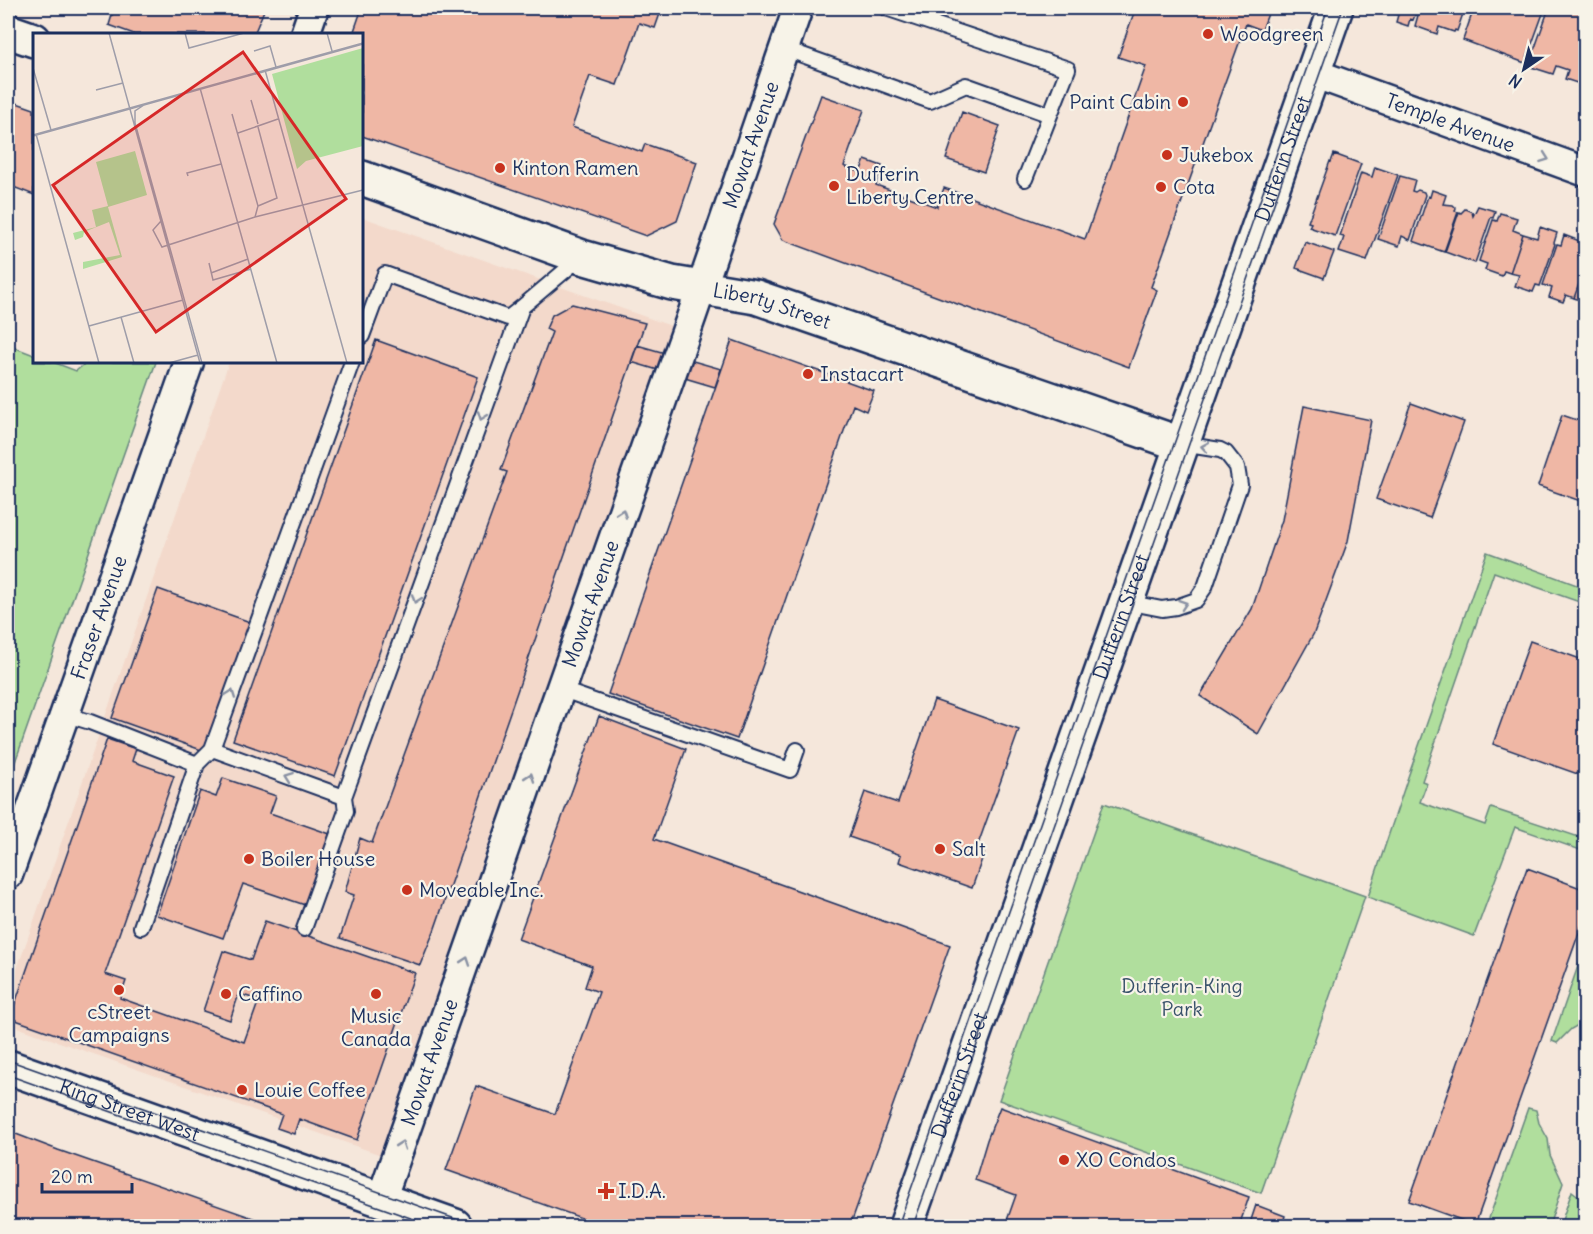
<svg xmlns="http://www.w3.org/2000/svg" width="1593" height="1234" font-family="Delius,sans-serif">
<style>
.built{fill:#f3d9cb}
.green{fill:#b0de9d;stroke:#66867e;stroke-width:1.5}
.building{fill:#efb7a5;stroke:#1b2f5e;stroke-width:1.5}
.lines{fill:none;stroke-linecap:round;stroke-linejoin:round}
.service-casing{stroke:#1b2f5e;stroke-width:18}
.minor-casing{stroke:#1b2f5e;stroke-width:33}
.tertiary-casing{stroke:#1b2f5e;stroke-width:38}
.secondary-casing{stroke:#1b2f5e;stroke-width:38}
.service{stroke:#f7f3e8;stroke-width:14}
.minor{stroke:#f7f3e8;stroke-width:28}
.tertiary{stroke:#f7f3e8;stroke-width:33}
.secondary{stroke:#f7f3e8;stroke-width:33}
.tram{stroke:#1b2f5e;stroke-width:1.5}
.oneway{stroke:#8991a3}
.poi-dot{fill:#c8321e;stroke:#f7f3e8;stroke-width:2}
.labels{text-anchor:middle;stroke-width:4.5;stroke-linejoin:round;paint-order:stroke}
.poi-label{font-size:20px;fill:#1b2f5e;stroke:#f7f3e8;text-anchor:start}
.street-label{font-size:20px;fill:#1b2f5e;stroke:#f7f3e8}
.park-label{font-size:20px;fill:#39526b;stroke:#f7f3e8}
.inset-road{fill:none;stroke:#9e9da9;stroke-width:1.5}
.view{fill:#d62828;fill-opacity:0.15;stroke:#d62828;stroke-width:3}
.inset-edge{fill:none;stroke:#1b2f5e;stroke-width:3}
</style>
<rect width="100%" height="100%" fill="#f5e7db"/>
<filter id="ink" filterUnits="userSpaceOnUse"><feTurbulence type="fractalNoise" baseFrequency=".0167" numOctaves="2"/><feDisplacementMap in="SourceGraphic" scale="12" xChannelSelector="R" yChannelSelector="G"/><feConvolveMatrix kernelMatrix="1 2 1 2 8 2 1 2 1" color-interpolation-filters="sRGB"/></filter>
<g filter="url(#ink)">
<!-- built -->
<path class="built" d="M362,217L674,327L384,1156L8,1024V995L229,362H362Z"/>
<!-- green -->
<path class="green" d="M8,345L34,355V362H53L76,371L87,362H156L8,782Z
M1487,552L1585,588V604L1494,572L1422,781L1427,783L1420,802L1485,825L1491,808L1585,839L1586,852L1515,827L1474,936L1368,897L1408,777Z
M1104,803L1365,896L1261,1193L999,1100Z
M1585,946V1021L1571,1029L1557,1043L1552,1041Z
M1528,1108L1536,1110L1539,1123L1548,1139L1550,1155L1563,1183L1549,1226H1479L1480,1223L1487,1224Z
M1572,1191L1585,1201V1226H1560Z"/>
<!-- building -->
<path class="building" d="M99,8H265L254,34H134L109,25L113,12Z
M362,8H662L655,28L639,23L617,85L590,76L572,127L642,152L645,144L697,162L677,221L646,236L362,136V34H353Z
M1129,8H1270L1262,30L1246,24L1151,287L1157,290L1129,367L783,240L774,224L821,95L864,110L844,166L860,172L865,160L882,166L876,185L937,207L944,188L1085,239L1146,66L1118,57L1135,10Z
M1383,8H1418L1413,20L1410,19L1408,26L1396,22L1398,15L1382,9Z
M1420,8H1465L1457,31L1455,30L1454,32L1439,27L1437,34L1415,26Z
M1474,8H1545L1525,63L1463,40Z
M1549,8H1586V86L1565,79L1568,70L1556,66L1553,74L1531,67L1534,59H1531Z
M8,100L34,109V195L8,185Z
M962,112L1000,126L984,172L946,159Z
M1334,154L1361,164L1335,236L1309,227L1311,223L1308,222L1330,161L1331,162Z
M1375,167L1398,175L1367,261L1339,252L1344,237L1340,236L1361,173L1372,177Z
M1400,176L1415,180L1412,191L1415,192L1418,190L1424,192L1425,195L1410,240L1402,236L1399,246L1378,239Z
M1432,190L1446,195L1443,204L1453,205L1456,208L1455,211L1458,212L1444,252L1413,241L1428,196L1430,197Z
M1478,206L1495,211L1493,218L1491,217L1475,263L1445,252L1459,212L1461,213L1465,209L1472,212L1473,216Z
M1500,213L1517,218L1513,230L1523,234L1510,273L1504,271L1502,276L1485,270L1487,264L1479,261L1493,220L1497,221Z
M1540,227L1557,233L1554,243L1555,244L1540,286L1536,285L1533,292L1515,286L1519,275L1510,273L1523,234L1537,238Z
M1586,231V264L1574,298L1566,295L1563,302L1549,297L1552,288L1543,285L1557,244L1561,245L1564,235L1582,242Z
M1305,242L1334,252L1324,278L1296,268Z
M1586,264V311L1580,309L1583,301L1574,298Z
M572,304L645,323L434,931L420,965L340,938L354,895L345,892L360,838L372,843L507,472L501,470L552,332L546,329L552,315Z
M376,340L478,377L335,776L233,740Z
M732,340L874,391L866,411L853,405L737,739L608,694Z
M637,345L721,369L715,387L631,362Z
M1411,403L1464,422L1430,518L1376,499Z
M1304,406L1371,420L1348,541L1314,633L1258,734L1200,696L1252,609L1282,520Z
M1562,415L1586,423V503L1538,486Z
M158,589L250,622L204,751L112,718Z
M1530,641L1586,661V777L1493,744Z
M934,700L1019,730L976,850L984,853L972,888L899,862L901,855L849,837L865,792L898,803Z
M599,716L686,749L654,839L950,945L850,1226H604L446,1170L476,1086L555,1114L599,992L585,987L592,966L518,939Z
M107,739L136,749L132,761L174,776L105,974L126,981L120,998L244,1042L259,1000L239,994L230,1020L203,1011L223,951L251,960L265,921L415,973L357,1140L299,1119L294,1134L277,1128L282,1114L10,1018Z
M223,778L276,796L270,813L330,834L305,905L243,884L223,938L157,915L200,791L216,797Z
M1527,868L1586,890V913L1475,1225L1409,1201Z
M1000,1107L1249,1197L1239,1226H1005L1016,1195L975,1180L987,1140Z
M8,1131L58,1150L276,1226H8Z
M1256,1205L1285,1216L1282,1226H1249Z"/>
<g class="lines">
<!-- service casing -->
<g class="service-casing">
<path id="service" d="M886,8L1068,69L1025,179
M783,48L930,101L966,85L1050,115
M362,336L385,274L508,318L522,307
M1126,602L1162,609L1176,607L1196,600L1205,587L1240,485L1237,467L1226,453L1220,450L1182,444
M560,689L790,770L797,750
M64,714L90,722L197,764L212,749L352,362
M212,749L344,797
M141,927L197,764
M304,929L346,811L344,797L522,307L580,258"/>
</g>
<!-- minor casing -->
<g class="minor-casing">
<g id="minor">
<path d="M305,34L314,8"/>
<path id="s1" d="M1313,73L1586,172"/>
<path id="s2" d="M8,875L189,362"/>
<path id="s3" d="M381,1200L692,315L798,8"/>
</g>
</g>
<!-- tertiary casing -->
<g class="tertiary-casing">
<g id="tertiary">
<path d="M8,31L34,40"/>
<path id="s4" d="M362,178L582,257L672,283L756,297L1181,444"/>
</g>
</g>
<!-- secondary casing -->
<g class="secondary-casing">
<g id="secondary">
<path id="s5" d="M8,1067L455,1226"/>
<path id="s6" d="M906,1226L1336,8"/>
</g>
</g>
<!-- service -->
<use href="#service" class="service"/>
<!-- minor -->
<use href="#minor" class="minor"/>
<!-- tertiary -->
<use href="#tertiary" class="tertiary"/>
<!-- secondary -->
<use href="#secondary" class="secondary"/>
<!-- tram -->
<path class="tram" d="M8,1060L475,1226
M8,1075L433,1226
M898,1226L1328,8
M913,1226L1343,8"/>
</g>
<!-- one-way arrows -->
<defs><path id="oneway-chevron" d="M-2-3.5L2.5 0L-2 3.5" fill="none" stroke-width="1.6" stroke-linecap="round" stroke-linejoin="round" transform="scale(1.5)"/></defs>
<g class="oneway">
<use href="#oneway-chevron" transform="translate(1545 158) rotate(20)"/>
<use href="#oneway-chevron" transform="translate(482 416) rotate(110)"/>
<use href="#oneway-chevron" transform="translate(1205 447) rotate(-171)"/>
<use href="#oneway-chevron" transform="translate(622 513) rotate(-71)"/>
<use href="#oneway-chevron" transform="translate(416 599) rotate(110)"/>
<use href="#oneway-chevron" transform="translate(1183 604) rotate(-19)"/>
<use href="#oneway-chevron" transform="translate(231 694) rotate(-70)"/>
<use href="#oneway-chevron" transform="translate(289 777) rotate(-160)"/>
<use href="#oneway-chevron" transform="translate(530 777) rotate(-71)"/>
<use href="#oneway-chevron" transform="translate(466 961) rotate(-71)"/>
<use href="#oneway-chevron" transform="translate(401 1145) rotate(-71)"/>
</g>
</g>
<!-- markers -->
<g class="poi-dot">
<circle cx="1208" cy="34" r="6"/>
<circle cx="1183" cy="102" r="6"/>
<circle cx="1167" cy="155" r="6"/>
<circle cx="500" cy="168" r="6"/>
<circle cx="834" cy="186" r="6"/>
<circle cx="1161" cy="187" r="6"/>
<circle cx="808" cy="374" r="6"/>
<circle cx="940" cy="849" r="6"/>
<circle cx="249" cy="859" r="6"/>
<circle cx="407" cy="890" r="6"/>
<circle cx="119" cy="990" r="6"/>
<circle cx="226" cy="994" r="6"/>
<circle cx="376" cy="994" r="6"/>
<circle cx="242" cy="1090" r="6"/>
<circle cx="1064" cy="1160" r="6"/>
<path d="M603 1182h6v6h6v6h-6v6h-6v-6h-6v-6h6z"/>
</g>
<g class="labels">
<!-- poi labels -->
<g class="poi-label">
<text x="1220" y="41">Woodgreen</text>
<text x="1171" y="109" text-anchor="end">Paint Cabin</text>
<text x="1179" y="162">Jukebox</text>
<text x="512" y="175">Kinton Ramen</text>
<text x="846" y="181">Dufferin<tspan x="846" dy="23">Liberty Centre</tspan></text>
<text x="1173" y="194">Cota</text>
<text x="820" y="381">Instacart</text>
<text x="952" y="856">Salt</text>
<text x="261" y="866">Boiler House</text>
<text x="419" y="897">Moveable Inc.</text>
<text x="238" y="1001">Caffino</text>
<text x="119" y="1019" text-anchor="middle">cStreet<tspan x="119" dy="23">Campaigns</tspan></text>
<text x="376" y="1023" text-anchor="middle">Music<tspan x="376" dy="23">Canada</tspan></text>
<text x="254" y="1097">Louie Coffee</text>
<text x="1076" y="1167">XO Condos</text>
<text x="618" y="1198">I.D.A.</text>
</g>
<!-- street labels -->
<g class="street-label">
<text dy="7" stroke="none"><textPath href="#s1" startOffset="146">Temple Avenue</textPath></text>
<text dy="7" stroke="none"><textPath href="#s3" startOffset="1118">Mowat Avenue</textPath></text>
<text dy="7" stroke="none"><textPath href="#s6" startOffset="1132">Dufferin Street</textPath></text>
<text dy="7" stroke="none"><textPath href="#s4" startOffset="430">Liberty Street</textPath></text>
<text dy="7" stroke="none"><textPath href="#s3" startOffset="632">Mowat Avenue</textPath></text>
<text dy="7" stroke="none"><textPath href="#s6" startOffset="646">Dufferin Street</textPath></text>
<text dy="7" stroke="none"><textPath href="#s2" startOffset="273">Fraser Avenue</textPath></text>
<text dy="7" stroke="none"><textPath href="#s3" startOffset="146">Mowat Avenue</textPath></text>
<text dy="7" stroke="none"><textPath href="#s6" startOffset="160">Dufferin Street</textPath></text>
<text dy="7" stroke="none"><textPath href="#s5" startOffset="129">King Street West</textPath></text>
</g>
<!-- park labels -->
<g class="park-label">
<text x="1182" y="993">Dufferin-King<tspan x="1182" dy="23">Park</tspan></text>
</g>
</g>
<!-- overview -->
<g transform="translate(33 33)">
<rect width="330" height="330" fill="#f5e7db"/>
<path d="M330,15V113L273,128L264,136L239,41ZM102,118L114,162L75,174L89,224L50,236V229L87,222L76,189L51,199L50,204L42,207L40,200L63,194L59,177L75,173L63,129Z" fill="#b0de9d"/>
<path class="inset-road" d="M76,0L167,330M152,0L156,15L211,0M294,0L299,18M221,18L237,13L243,34M0,35L18,97M232,37L314,330M167,55L244,330M63,57L90,50M218,67L225,91M111,72L102,78V90L169,330M199,81L225,173L222,184M205,100L245,86M3,101L66,330M0,102L330,10M0,103L330,11M155,143L154,140L188,131M225,173L244,165L225,94M128,188L120,197L129,214L222,184L330,157M176,230L180,247L218,236M178,240L215,226M88,284L101,330M56,293L150,267M136,330L165,322"/>
<path class="view" d="M210,19L313,166L123,299L20,152Z"/>
<rect width="330" height="330" class="inset-edge"/>
</g>
<!-- margin -->
<rect width="1593" height="1234" fill="none" stroke="#f7f3e8" stroke-width="30"/>
<rect x="15" y="15" width="1563" height="1204" fill="none" stroke="#1b2f5e" stroke-width="2" filter="url(#ink)"/>
<!-- north arrow -->
<g transform="translate(1524 69) rotate(215)" stroke="#f7f3e8" stroke-width="4.5" paint-order="stroke">
<path d="M0-4.5L10 22L0 15L-10 22Z" fill="#1b2f5e"/>
<text y="-9" font-size="16" font-weight="bold" text-anchor="middle" fill="#1b2f5e">N</text>
</g>
<!-- scale -->
<path d="M42 1183v9h90v-9" fill="none" stroke="#1b2f5e" stroke-width="3"/>
<text x="51" y="1183" font-size="18" fill="#1b2f5e" stroke="#f7f3e8" stroke-width="4.5" paint-order="stroke">20 m</text>
</svg>
